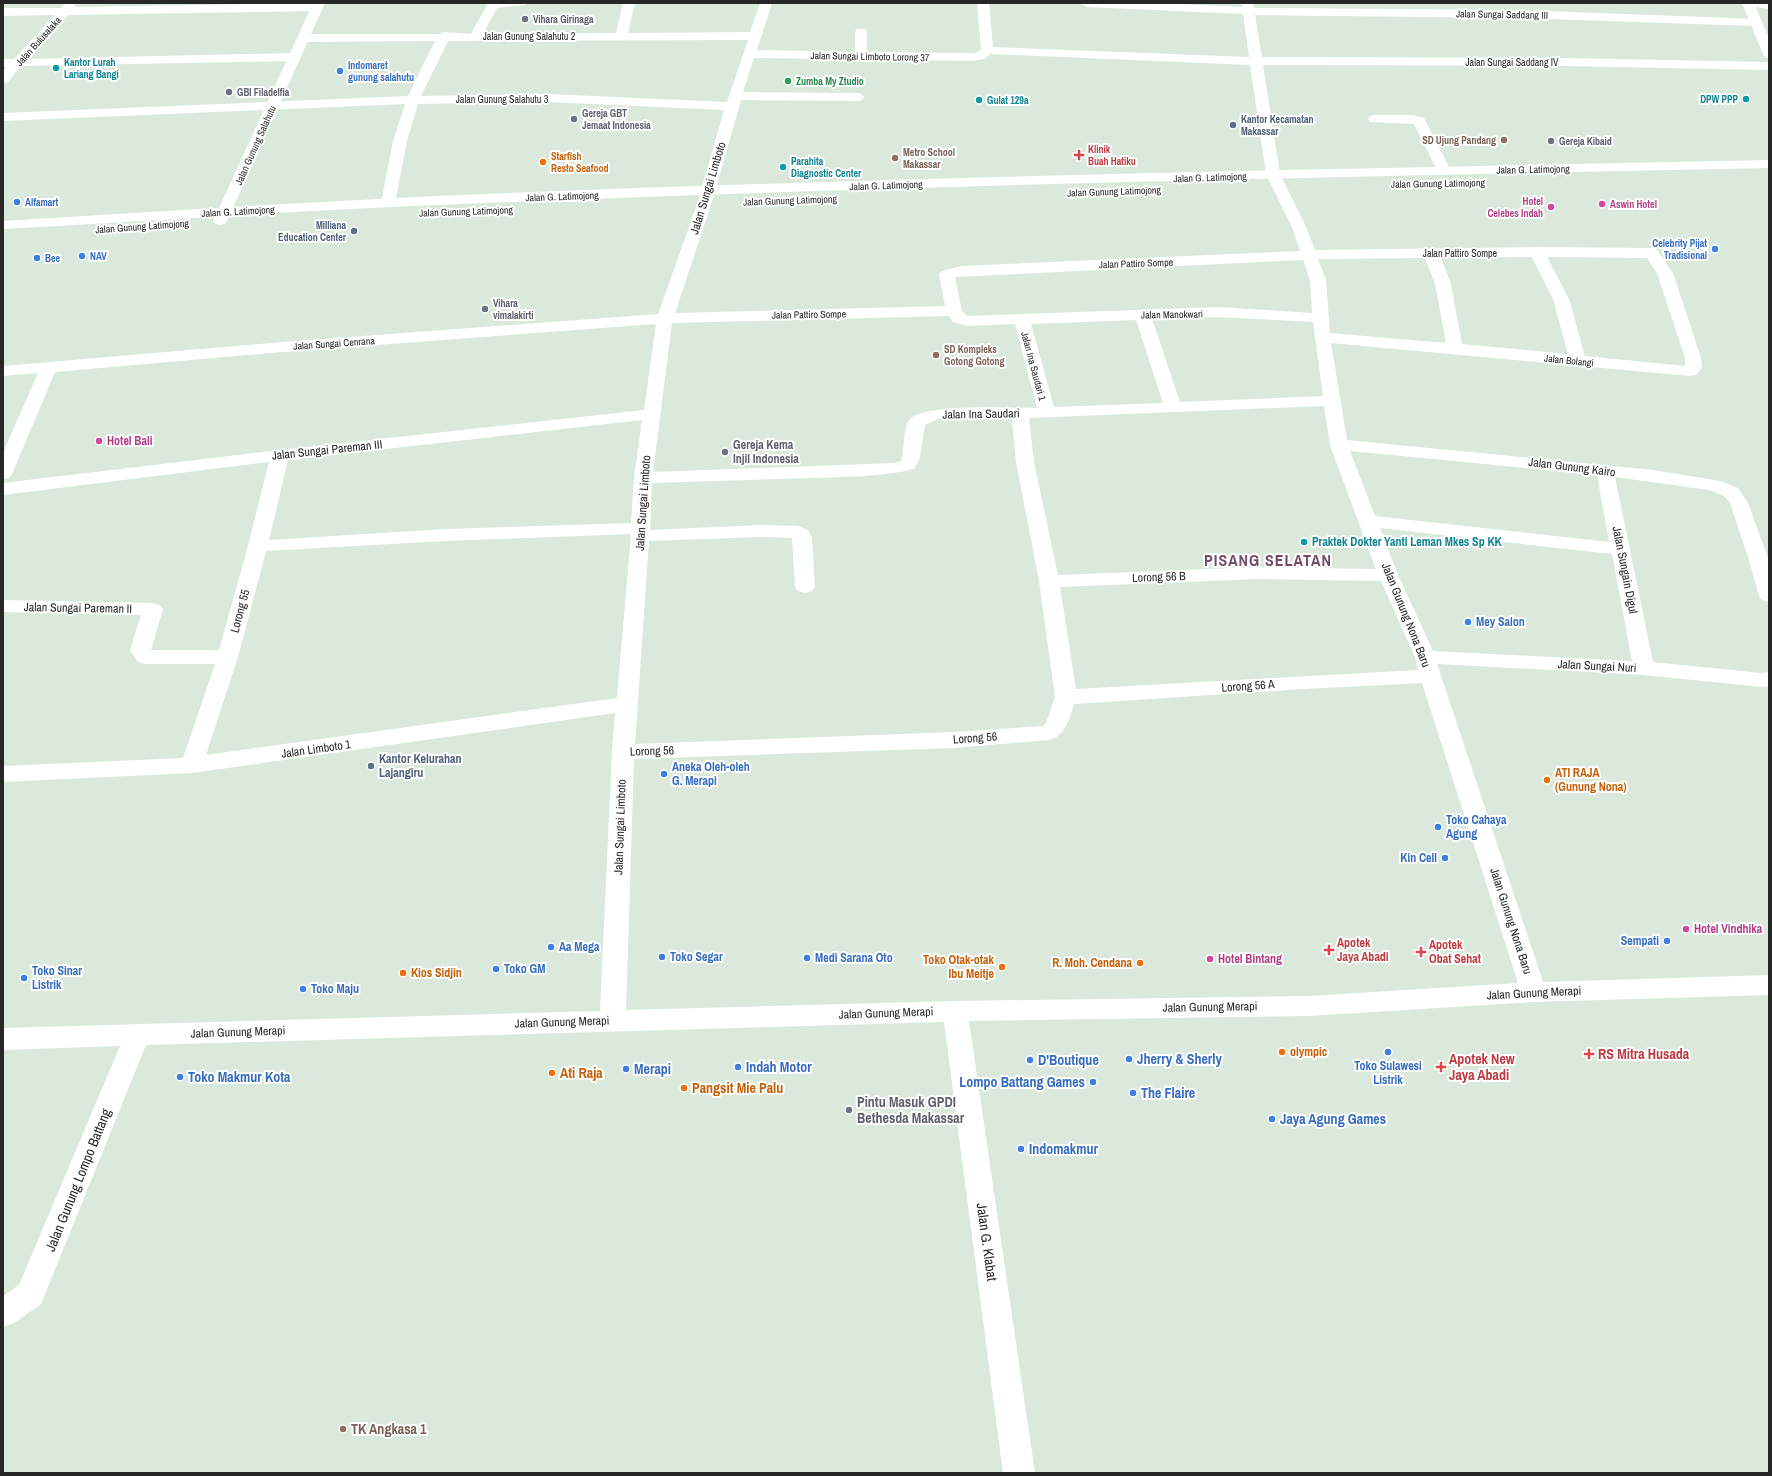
<svg xmlns="http://www.w3.org/2000/svg" width="1772" height="1476" font-family="'Archivo Narrow',sans-serif">
<style>
.lines{fill:none;stroke-linecap:round;stroke-linejoin:round}
.minor{fill:#fff;fill-rule:evenodd}
.tertiary{fill:#fff;fill-rule:evenodd}
.secondary{fill:#fff;fill-rule:evenodd}
.worship-dot{fill:#6b7280;stroke:#fff;stroke-width:1.5}
.culture-dot{fill:#0f9aa8;stroke:#fff;stroke-width:1.5}
.shop-dot{fill:#3f7fe0;stroke:#fff;stroke-width:1.5}
.leisure-dot{fill:#2e9e5b;stroke:#fff;stroke-width:1.5}
.service-dot{fill:#5c6f8a;stroke:#fff;stroke-width:1.5}
.education-dot{fill:#8d6e63;stroke:#fff;stroke-width:1.5}
.health-dot{fill:#e0444e;stroke:#fff;stroke-width:1.5}
.food-dot{fill:#e8710a;stroke:#fff;stroke-width:1.5}
.hotel-dot{fill:#d1479c;stroke:#fff;stroke-width:1.5}
.labels{text-anchor:middle;stroke-width:4;stroke-linejoin:round;paint-order:stroke}
.far-street-label{font-size:10px;fill:#272727;stroke:#fff}
.far-worship-label{font-size:10px;font-weight:bold;fill:#5b616d;stroke:#fff;text-anchor:start}
.far-culture-label{font-size:10px;font-weight:bold;fill:#0d838f;stroke:#fff;text-anchor:start}
.far-shop-label{font-size:10px;font-weight:bold;fill:#366cbe;stroke:#fff;text-anchor:start}
.far-leisure-label{font-size:10px;font-weight:bold;fill:#27864d;stroke:#fff;text-anchor:start}
.far-service-label{font-size:10px;font-weight:bold;fill:#4e5e75;stroke:#fff;text-anchor:start}
.far-education-label{font-size:10px;font-weight:bold;fill:#785e54;stroke:#fff;text-anchor:start}
.far-health-label{font-size:10px;font-weight:bold;fill:#be3a42;stroke:#fff;text-anchor:start}
.far-food-label{font-size:10px;font-weight:bold;fill:#c56008;stroke:#fff;text-anchor:start}
.far-hotel-label{font-size:10px;font-weight:bold;fill:#b23c85;stroke:#fff;text-anchor:end}
.street-label{font-size:12px;fill:#272727;stroke:#fff}
.hotel-label{font-size:12px;font-weight:bold;fill:#b23c85;stroke:#fff;text-anchor:start}
.worship-label{font-size:12px;font-weight:bold;fill:#5b616d;stroke:#fff;text-anchor:start}
.culture-label{font-size:12px;font-weight:bold;fill:#0d838f;stroke:#fff;text-anchor:start}
.shop-label{font-size:12px;font-weight:bold;fill:#366cbe;stroke:#fff;text-anchor:start}
.service-label{font-size:12px;font-weight:bold;fill:#4e5e75;stroke:#fff;text-anchor:start}
.food-label{font-size:12px;font-weight:bold;fill:#c56008;stroke:#fff;text-anchor:start}
.health-label{font-size:12px;font-weight:bold;fill:#be3a42;stroke:#fff;text-anchor:start}
.near-health-label{font-size:14px;font-weight:bold;fill:#be3a42;stroke:#fff;text-anchor:start}
.near-shop-label{font-size:14px;font-weight:bold;fill:#366cbe;stroke:#fff;text-anchor:start}
.near-food-label{font-size:14px;font-weight:bold;fill:#c56008;stroke:#fff;text-anchor:start}
.near-worship-label{font-size:14px;font-weight:bold;fill:#5b616d;stroke:#fff;text-anchor:start}
.near-street-label{font-size:14px;fill:#272727;stroke:#fff}
.near-education-label{font-size:14px;font-weight:bold;fill:#785e54;stroke:#fff;text-anchor:start}
.district-label{font-size:16px;font-weight:bold;letter-spacing:1px;fill:#734d65;stroke:#fff}
</style>
<rect width="100%" height="100%" fill="#dae9dc"/>
<g class="lines">
<!-- minor -->
<path class="minor" d="M65,3H76L74,7L316,3L320,4L322,7L320,10L316,11L68,15L28,59L294,53L298,54L300,57L298,60L294,61L21,66L8,82L3,83V71L7,67H3V59H14L55,15L3,16V8H61Z
M488,3H527L525,5L497,8L483,34L616,33L623,3H635L628,33L750,32L760,3H772L757,50L855,52V32L857,29H865L867,32V52L969,53H976L981,50L977,3H989L993,47L1249,57L1243,14L1087,7L1083,5L1081,3H1158L1242,7L1241,3H1253L1254,8L1516,10L1759,19L1761,22L1759,25L1755,26L1516,18L1255,15L1262,57L1565,58L1769,62V70L1565,66L1263,65L1280,174L1306,227L1315,250L1537,247L1652,248L1657,250L1673,273L1701,358L1702,367L1696,375L1690,376L1331,343L1347,440L1653,470L1720,481L1738,488L1748,503L1769,561V602L1762,600L1759,596L1749,560L1730,503L1724,496L1709,490L1615,477L1653,662L1761,673L1769,672V686L1761,687L1644,675L1437,664L1543,982L1769,975V995L1534,1002L1309,1016L969,1021L1035,1473H1003L944,1022L146,1045L41,1304L14,1323L3,1327V1296L19,1285L120,1046L3,1050V1028L600,1011L612,752L615,713L192,773L3,782V766L183,758L215,664H145L138,662L130,650L141,615L3,612V600L153,603L160,605L163,609L151,650H219L248,546L269,462L3,495V483L280,450L644,410L656,324L283,352L55,372L12,474L9,478L3,479V453L38,373L3,376V366L283,342L658,314L698,202L724,110L548,102L418,104L407,141L395,203L393,206L388,207L383,206L381,203L393,141L405,104L3,121V113L408,96L435,41L303,42L299,41L297,38L299,35L303,34H439L444,32L471,34ZM748,40L727,102L548,94L421,96L448,41ZM990,54L1250,65L1266,174L1292,227L1300,251L961,266L942,271L939,274L945,306L675,313L712,202L741,100L857,101L862,100L864,97L862,94L857,93L743,92L754,58L972,61L984,59ZM1532,257L1553,299L1568,354L1462,344L1451,284L1441,258ZM1547,257L1647,258L1657,273L1685,358V366L1585,356L1569,299ZM1425,258L1435,284L1446,343L1330,333L1326,280L1318,259ZM1303,260L1310,280L1312,313L1218,307L967,316L962,311L955,277ZM949,316L953,322L967,326L1015,324L1037,408C1011,408 926,403 910,419C902,427 905,451 901,461L893,463L653,472L672,323ZM1218,317L1313,322L1323,396L1180,402L1152,319ZM1136,320L1163,403L1054,407L1031,324ZM1324,406L1330,445L1376,569L1258,567L1058,575L1034,462L1029,418ZM938,419H1012L1016,462L1039,581L1055,697L1046,723L1043,726L954,732L635,744L649,541L760,537L792,538L795,587L798,591L805,593L812,591L815,587L812,538L808,530L798,526L760,525L650,530L652,483C704,481 756,480 808,478C843,477 880,477 914,469L920,458L925,425ZM642,420L634,478L631,523L445,529L269,540L288,460ZM1350,451L1597,475L1609,542L1375,516ZM1380,528L1612,554L1632,661L1433,651L1398,575ZM631,534L617,698L206,755L238,657L266,551L445,541ZM1258,579L1381,581L1415,657L1418,670L1076,689L1060,587ZM1422,683L1518,983L1309,996L955,1001L626,1010L634,759L954,748L1049,740C1066,736 1069,719 1074,704L1303,689Z
M1742,3H1769V9L1744,5Z
M1375,115H1412L1424,118L1451,171L1449,174H1439L1414,124L1370,122L1368,119L1370,116Z"/>
<!-- tertiary -->
<path class="tertiary" d="M313,3H325L227,221L225,224L220,225L215,224L213,221Z"/>
<!-- secondary -->
<path class="secondary" d="M1742,3H1754L1769,39V58L1765,57L1763,54Z
M1769,160V168C1325,177 881,186 437,205C293,211 148,221 3,229V221C148,212 293,203 437,196C881,177 1325,169 1769,160Z"/>
</g>
<!-- markers -->
<g class="worship-dot">
<circle cx="525" cy="19" r="4"/>
<circle cx="229" cy="92" r="4"/>
<circle cx="574" cy="119" r="4"/>
<circle cx="1551" cy="141" r="4"/>
<circle cx="485" cy="309" r="4"/>
<circle cx="725" cy="452" r="4"/>
<circle cx="849" cy="1110" r="4"/>
</g>
<g class="culture-dot">
<circle cx="56" cy="68" r="4"/>
<circle cx="1746" cy="99" r="4"/>
<circle cx="979" cy="100" r="4"/>
<circle cx="783" cy="167" r="4"/>
<circle cx="1304" cy="542" r="4"/>
</g>
<g class="shop-dot">
<circle cx="340" cy="71" r="4"/>
<circle cx="17" cy="202" r="4"/>
<circle cx="1715" cy="249" r="4"/>
<circle cx="82" cy="256" r="4"/>
<circle cx="37" cy="258" r="4"/>
<circle cx="1468" cy="622" r="4"/>
<circle cx="664" cy="774" r="4"/>
<circle cx="1438" cy="827" r="4"/>
<circle cx="1445" cy="858" r="4"/>
<circle cx="1667" cy="941" r="4"/>
<circle cx="551" cy="947" r="4"/>
<circle cx="662" cy="957" r="4"/>
<circle cx="807" cy="958" r="4"/>
<circle cx="496" cy="969" r="4"/>
<circle cx="24" cy="978" r="4"/>
<circle cx="303" cy="989" r="4"/>
<circle cx="1388" cy="1052" r="4"/>
<circle cx="1129" cy="1059" r="4"/>
<circle cx="1030" cy="1060" r="4"/>
<circle cx="738" cy="1067" r="4"/>
<circle cx="626" cy="1069" r="4"/>
<circle cx="180" cy="1077" r="4"/>
<circle cx="1093" cy="1082" r="4"/>
<circle cx="1133" cy="1093" r="4"/>
<circle cx="1272" cy="1119" r="4"/>
<circle cx="1021" cy="1149" r="4"/>
</g>
<circle class="leisure-dot" cx="788" cy="81" r="4"/>
<g class="service-dot">
<circle cx="1233" cy="125" r="4"/>
<circle cx="354" cy="231" r="4"/>
<circle cx="371" cy="766" r="4"/>
</g>
<g class="education-dot">
<circle cx="1504" cy="140" r="4"/>
<circle cx="895" cy="158" r="4"/>
<circle cx="936" cy="355" r="4"/>
<circle cx="343" cy="1429" r="4"/>
</g>
<g class="health-dot">
<path d="M1077 149h4v4h4v4h-4v4h-4v-4h-4v-4h4z"/>
<path d="M1327 944h4v4h4v4h-4v4h-4v-4h-4v-4h4z"/>
<path d="M1419 946h4v4h4v4h-4v4h-4v-4h-4v-4h4z"/>
<path d="M1587 1048h4v4h4v4h-4v4h-4v-4h-4v-4h4z"/>
<path d="M1439 1061h4v4h4v4h-4v4h-4v-4h-4v-4h4z"/>
</g>
<g class="food-dot">
<circle cx="543" cy="162" r="4"/>
<circle cx="1547" cy="780" r="4"/>
<circle cx="1140" cy="963" r="4"/>
<circle cx="1002" cy="967" r="4"/>
<circle cx="403" cy="973" r="4"/>
<circle cx="1282" cy="1052" r="4"/>
<circle cx="552" cy="1073" r="4"/>
<circle cx="684" cy="1088" r="4"/>
</g>
<g class="hotel-dot">
<circle cx="1602" cy="204" r="4"/>
<circle cx="1551" cy="207" r="4"/>
<circle cx="99" cy="441" r="4"/>
<circle cx="1686" cy="929" r="4"/>
<circle cx="1210" cy="959" r="4"/>
</g>
<g class="labels">
<!-- far-street labels -->
<g class="far-street-label">
<text transform="translate(1502 14) rotate(1)" y="4">Jalan Sungai Saddang III</text>
<text x="529" y="40">Jalan Gunung Salahutu 2</text>
<text transform="translate(38 41) rotate(-48)" y="4">Jalan Bulusalaka</text>
<text transform="translate(870 56) rotate(1)" y="4">Jalan Sungai Limboto Lorong 37</text>
<text x="1512" y="66">Jalan Sungai Saddang IV</text>
<text x="502" y="103">Jalan Gunung Salahutu 3</text>
<text transform="translate(255 145) rotate(-66)" y="4">Jalan Gunung Salahutu</text>
<text transform="translate(1533 169) rotate(-1)" y="4">Jalan G. Latimojong</text>
<text transform="translate(1210 177) rotate(-2)" y="4">Jalan G. Latimojong</text>
<text transform="translate(1438 183) rotate(-1)" y="4">Jalan Gunung Latimojong</text>
<text transform="translate(886 185) rotate(-2)" y="4">Jalan G. Latimojong</text>
<text transform="translate(1114 191) rotate(-2)" y="4">Jalan Gunung Latimojong</text>
<text transform="translate(562 196) rotate(-2)" y="4">Jalan G. Latimojong</text>
<text transform="translate(790 200) rotate(-2)" y="4">Jalan Gunung Latimojong</text>
<text transform="translate(238 211) rotate(-3)" y="4">Jalan G. Latimojong</text>
<text transform="translate(466 211) rotate(-2)" y="4">Jalan Gunung Latimojong</text>
<text transform="translate(142 226) rotate(-4)" y="4">Jalan Gunung Latimojong</text>
<text x="1460" y="257">Jalan Pattiro Sompe</text>
<text transform="translate(1136 263) rotate(-2)" y="4">Jalan Pattiro Sompe</text>
<text transform="translate(809 314) rotate(-1)" y="4">Jalan Pattiro Sompe</text>
<text transform="translate(1172 314) rotate(-1)" y="4">Jalan Manokwari</text>
<text transform="translate(334 343) rotate(-4)" y="4">Jalan Sungai Cenrana</text>
<text transform="translate(1569 360) rotate(6)" y="4">Jalan Bolangi</text>
<text transform="translate(1034 366) rotate(75)" y="4">Jalan Ina Saudari 1</text>
</g>
<!-- far-worship labels -->
<g class="far-worship-label">
<text x="533" y="23">Vihara Girinaga</text>
<text x="237" y="96">GBI Filadelfia</text>
<text x="582" y="117">Gereja GBT<tspan x="582" dy="12">Jemaat Indonesia</tspan></text>
<text x="1559" y="145">Gereja Kibaid</text>
<text x="493" y="307">Vihara<tspan x="493" dy="12">vimalakirti</tspan></text>
</g>
<!-- far-culture labels -->
<g class="far-culture-label">
<text x="64" y="66">Kantor Lurah<tspan x="64" dy="12">Lariang Bangi</tspan></text>
<text x="1738" y="103" text-anchor="end">DPW PPP</text>
<text x="987" y="104">Gulat 129a</text>
<text x="791" y="165">Parahita<tspan x="791" dy="12">Diagnostic Center</tspan></text>
</g>
<!-- far-shop labels -->
<g class="far-shop-label">
<text x="348" y="69">Indomaret<tspan x="348" dy="12">gunung salahutu</tspan></text>
<text x="25" y="206">Alfamart</text>
<text x="1707" y="247" text-anchor="end">Celebrity Pijat<tspan x="1707" dy="12">Tradisional</tspan></text>
<text x="90" y="260">NAV</text>
<text x="45" y="262">Bee</text>
</g>
<!-- far-leisure labels -->
<g class="far-leisure-label">
<text x="796" y="85">Zumba My Ztudio</text>
</g>
<!-- far-service labels -->
<g class="far-service-label">
<text x="1241" y="123">Kantor Kecamatan<tspan x="1241" dy="12">Makassar</tspan></text>
<text x="346" y="229" text-anchor="end">Milliana<tspan x="346" dy="12">Education Center</tspan></text>
</g>
<!-- far-education labels -->
<g class="far-education-label">
<text x="1496" y="144" text-anchor="end">SD Ujung Pandang</text>
<text x="903" y="156">Metro School<tspan x="903" dy="12">Makassar</tspan></text>
<text x="944" y="353">SD Kompleks<tspan x="944" dy="12">Gotong Gotong</tspan></text>
</g>
<!-- far-health labels -->
<g class="far-health-label">
<text x="1088" y="153">Klinik<tspan x="1088" dy="12">Buah Hatiku</tspan></text>
</g>
<!-- far-food labels -->
<g class="far-food-label">
<text x="551" y="160">Starfish<tspan x="551" dy="12">Resto Seafood</tspan></text>
</g>
<!-- far-hotel labels -->
<g class="far-hotel-label">
<text x="1543" y="205">Hotel<tspan x="1543" dy="12">Celebes Indah</tspan></text>
<text x="1610" y="208" text-anchor="start">Aswin Hotel</text>
</g>
<!-- street labels -->
<g class="street-label">
<text transform="translate(708 188) rotate(-73)" y="4">Jalan Sungai Limboto</text>
<text transform="translate(981 414) rotate(-1)" y="4">Jalan Ina Saudari</text>
<text transform="translate(327 450) rotate(-6)" y="4">Jalan Sungai Pareman III</text>
<text transform="translate(1572 467) rotate(7)" y="4">Jalan Gunung Kairo</text>
<text transform="translate(643 503) rotate(-86)" y="4">Jalan Sungai Limboto</text>
<text transform="translate(1625 570) rotate(79)" y="4">Jalan Sungain Digul</text>
<text transform="translate(1159 577) rotate(-2)" y="4">Lorong 56 B</text>
<text transform="translate(78 608) rotate(1)" y="4">Jalan Sungai Pareman II</text>
<text transform="translate(240 611) rotate(-75)" y="4">Lorong 55</text>
<text transform="translate(1406 615) rotate(68)" y="4">Jalan Gunung Nona Baru</text>
<text transform="translate(1597 666) rotate(3)" y="4">Jalan Sungai Nuri</text>
<text transform="translate(1248 686) rotate(-4)" y="4">Lorong 56 A</text>
<text transform="translate(975 738) rotate(-4)" y="4">Lorong 56</text>
<text transform="translate(316 749) rotate(-8)" y="4">Jalan Limboto 1</text>
<text transform="translate(652 751) rotate(-2)" y="4">Lorong 56</text>
<text transform="translate(620 827) rotate(-88)" y="4">Jalan Sungai Limboto</text>
<text transform="translate(1511 921) rotate(72)" y="4">Jalan Gunung Nona Baru</text>
<text transform="translate(1534 993) rotate(-3)" y="4">Jalan Gunung Merapi</text>
<text transform="translate(1210 1007) rotate(-1)" y="4">Jalan Gunung Merapi</text>
<text transform="translate(886 1013) rotate(-2)" y="4">Jalan Gunung Merapi</text>
<text transform="translate(562 1022) rotate(-2)" y="4">Jalan Gunung Merapi</text>
<text transform="translate(238 1032) rotate(-2)" y="4">Jalan Gunung Merapi</text>
</g>
<!-- hotel labels -->
<g class="hotel-label">
<text x="107" y="445">Hotel Bali</text>
<text x="1694" y="933">Hotel Vindhika</text>
<text x="1218" y="963">Hotel Bintang</text>
</g>
<!-- worship labels -->
<g class="worship-label">
<text x="733" y="449">Gereja Kema<tspan x="733" dy="14">Injil Indonesia</tspan></text>
</g>
<!-- culture labels -->
<g class="culture-label">
<text x="1312" y="546">Praktek Dokter Yanti Leman Mkes Sp KK</text>
</g>
<!-- shop labels -->
<g class="shop-label">
<text x="1476" y="626">Mey Salon</text>
<text x="672" y="771">Aneka Oleh-oleh<tspan x="672" dy="14">G. Merapi</tspan></text>
<text x="1446" y="824">Toko Cahaya<tspan x="1446" dy="14">Agung</tspan></text>
<text x="1437" y="862" text-anchor="end">Kin Cell</text>
<text x="1659" y="945" text-anchor="end">Sempati</text>
<text x="559" y="951">Aa Mega</text>
<text x="670" y="961">Toko Segar</text>
<text x="815" y="962">Medi Sarana Oto</text>
<text x="504" y="973">Toko GM</text>
<text x="32" y="975">Toko Sinar<tspan x="32" dy="14">Listrik</tspan></text>
<text x="311" y="993">Toko Maju</text>
<text x="1388" y="1070" text-anchor="middle">Toko Sulawesi<tspan x="1388" dy="14">Listrik</tspan></text>
</g>
<!-- service labels -->
<g class="service-label">
<text x="379" y="763">Kantor Kelurahan<tspan x="379" dy="14">Lajangiru</tspan></text>
</g>
<!-- food labels -->
<g class="food-label">
<text x="1555" y="777">ATI RAJA<tspan x="1555" dy="14">(Gunung Nona)</tspan></text>
<text x="994" y="964" text-anchor="end">Toko Otak-otak<tspan x="994" dy="14">Ibu Meitje</tspan></text>
<text x="1132" y="967" text-anchor="end">R. Moh. Cendana</text>
<text x="411" y="977">Kios Sidjin</text>
<text x="1290" y="1056">olympic</text>
</g>
<!-- health labels -->
<g class="health-label">
<text x="1337" y="947">Apotek<tspan x="1337" dy="14">Jaya Abadi</tspan></text>
<text x="1429" y="949">Apotek<tspan x="1429" dy="14">Obat Sehat</tspan></text>
</g>
<!-- near-health labels -->
<g class="near-health-label">
<text x="1598" y="1059">RS Mitra Husada</text>
<text x="1449" y="1064">Apotek New<tspan x="1449" dy="16">Jaya Abadi</tspan></text>
</g>
<!-- near-shop labels -->
<g class="near-shop-label">
<text x="1137" y="1064">Jherry &amp; Sherly</text>
<text x="1038" y="1065">D'Boutique</text>
<text x="746" y="1072">Indah Motor</text>
<text x="634" y="1074">Merapi</text>
<text x="188" y="1082">Toko Makmur Kota</text>
<text x="1085" y="1087" text-anchor="end">Lompo Battang Games</text>
<text x="1141" y="1098">The Flaire</text>
<text x="1280" y="1124">Jaya Agung Games</text>
<text x="1029" y="1154">Indomakmur</text>
</g>
<!-- near-food labels -->
<g class="near-food-label">
<text x="560" y="1078">Ati Raja</text>
<text x="692" y="1093">Pangsit Mie Palu</text>
</g>
<!-- near-worship labels -->
<g class="near-worship-label">
<text x="857" y="1107">Pintu Masuk GPDI<tspan x="857" dy="16">Bethesda Makassar</tspan></text>
</g>
<!-- near-street labels -->
<g class="near-street-label">
<text transform="translate(78 1180) rotate(-68)" y="5">Jalan Gunung Lompo Battang</text>
<text transform="translate(987 1242) rotate(82)" y="5">Jalan G. Klabat</text>
</g>
<!-- near-education labels -->
<g class="near-education-label">
<text x="351" y="1434">TK Angkasa 1</text>
</g>
<!-- district labels -->
<g class="district-label">
<text x="1268" y="566">PISANG SELATAN</text>
</g>
</g>
<!-- border -->
<rect width="1772" height="1476" fill="none" stroke="#272727" stroke-width="8"/>
</svg>
